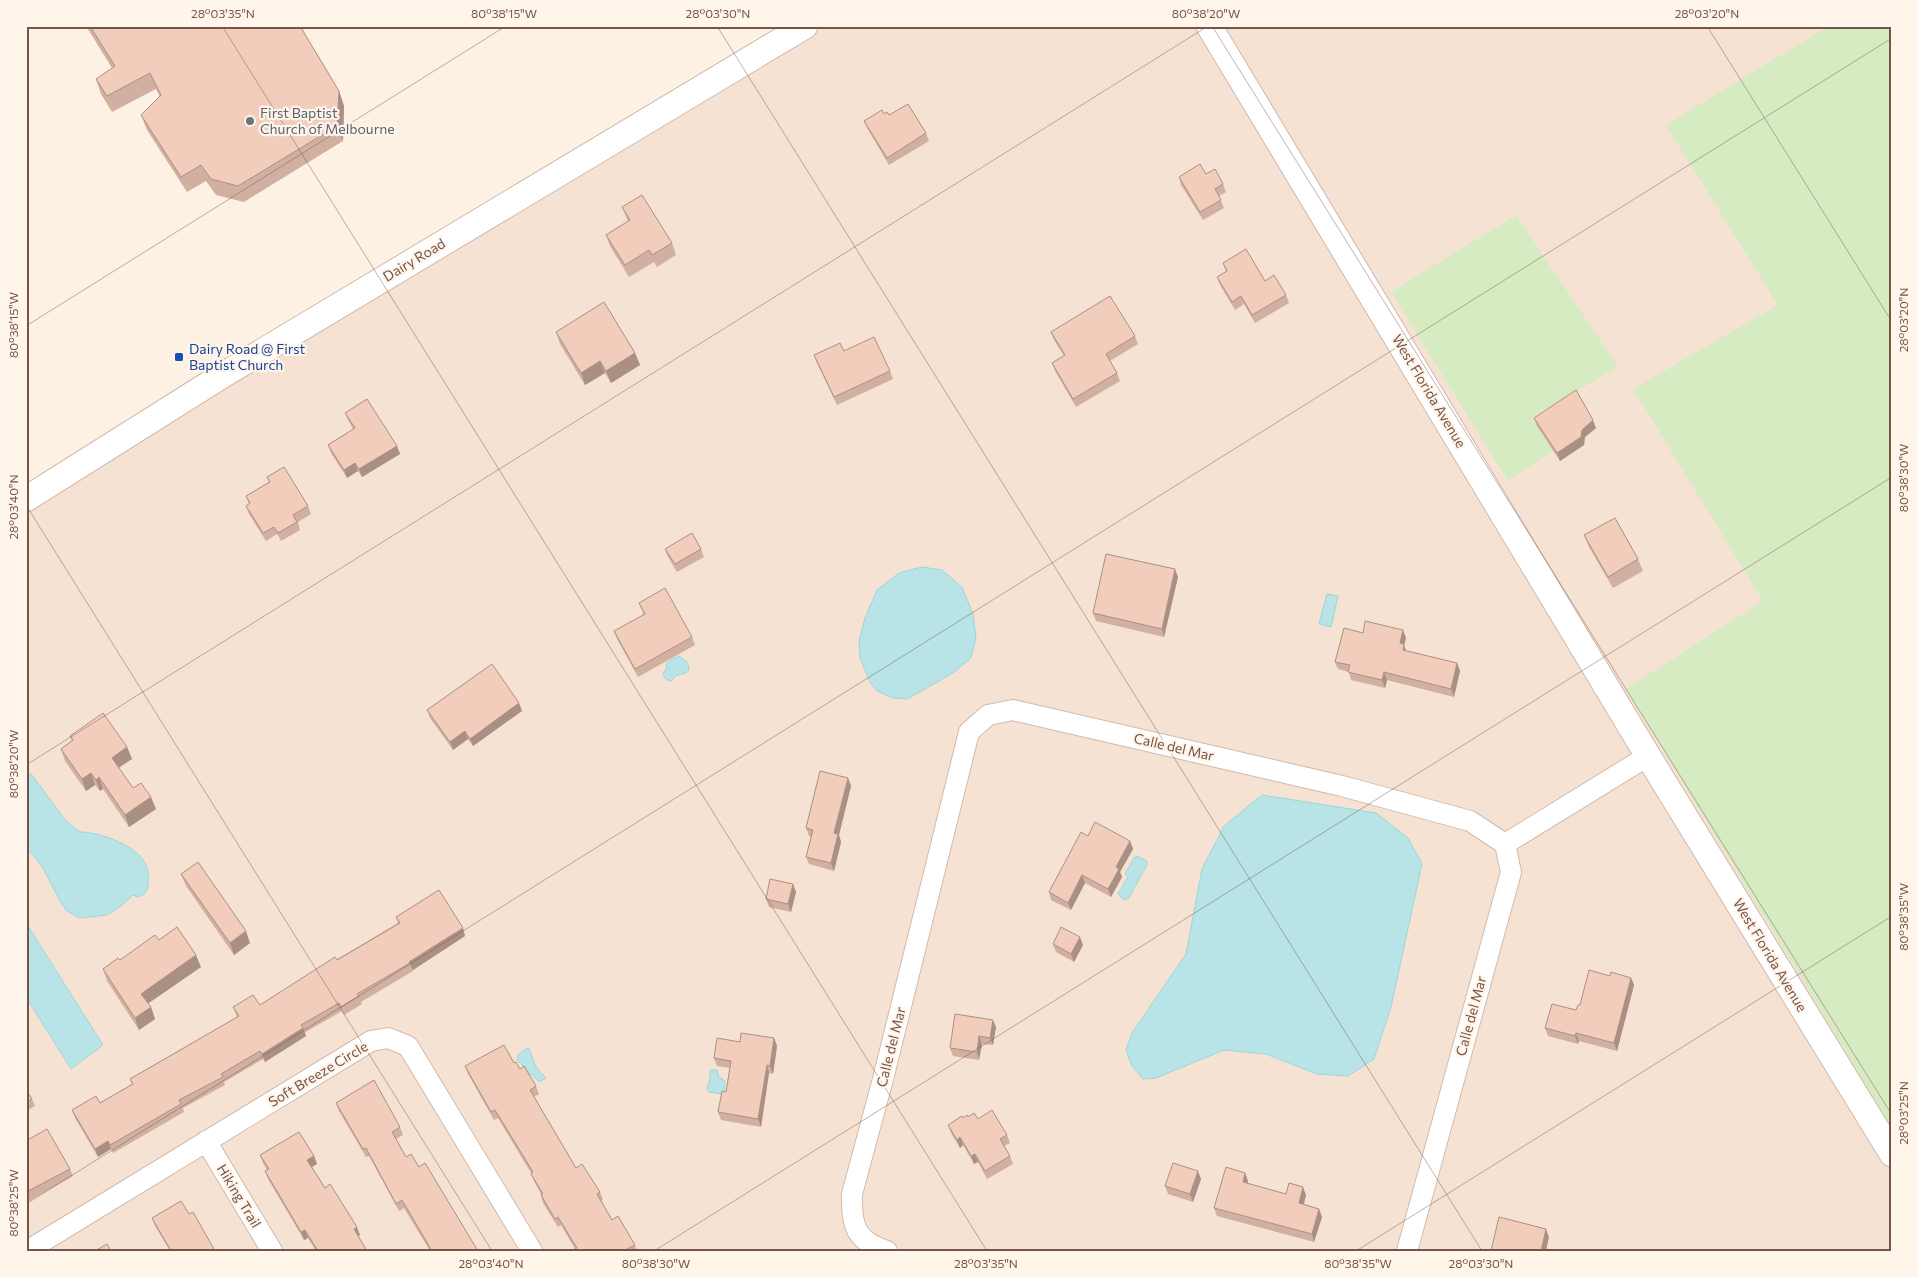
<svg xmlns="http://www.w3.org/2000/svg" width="1918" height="1277" font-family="Commissioner,sans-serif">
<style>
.residential{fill:#f5e2d3}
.green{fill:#d6ebc2}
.water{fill:#b8e4e7;stroke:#9ed5d9}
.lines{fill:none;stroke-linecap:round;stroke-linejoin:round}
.minor-casing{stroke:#d1baad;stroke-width:22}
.tertiary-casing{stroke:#d1baad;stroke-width:27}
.minor{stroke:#fff;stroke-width:20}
.tertiary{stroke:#fff;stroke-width:25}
.wall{fill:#d1b0a1}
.shaded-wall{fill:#aa9083}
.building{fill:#f3cdbb;stroke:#aa9083}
.ticks{fill:none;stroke:#765549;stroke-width:1;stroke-opacity:0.45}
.worship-dot{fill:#6b7280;stroke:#fff5eb;stroke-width:2}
.transit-dot{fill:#1a4fb4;stroke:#fff5eb;stroke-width:2}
.labels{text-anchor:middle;stroke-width:4.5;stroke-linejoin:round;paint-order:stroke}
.worship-label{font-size:14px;fill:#5b616d;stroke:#fff5eb;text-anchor:start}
.street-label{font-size:14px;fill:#765549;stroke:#fff5eb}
.transit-label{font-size:14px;fill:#164399;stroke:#fff5eb;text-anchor:start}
.neatline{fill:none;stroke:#765549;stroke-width:2}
.ticks-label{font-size:12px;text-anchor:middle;fill:#765549}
</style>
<rect width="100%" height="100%" fill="#fdf1e4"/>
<!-- residential -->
<path class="residential" d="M805,26H1892V1251H26V499Z"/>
<!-- green -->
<path class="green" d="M1829,26H1892V1130L1803,980L1626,689L1763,601L1633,389L1778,305L1666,125Z
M1516,215L1618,367L1532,417L1553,451L1508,481L1391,292Z"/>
<!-- water -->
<path class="water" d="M922,567L942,570L962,587L973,614L976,638L971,658L953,673L907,699L893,698L877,691L870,682L860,658L859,641L865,618L877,590L899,573Z
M1327,594L1338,596L1331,627L1319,624Z
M679,656L688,663L689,670L686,673L677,675L671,681C667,681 664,678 663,674L667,668L666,664L669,661Z
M26,772L32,775L66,821L80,832C100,832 141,846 147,868C149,874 148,882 148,888L144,894L138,897L133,895L121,906L107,915L80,918L67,911L60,901L42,866L26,847Z
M1262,795L1376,813L1408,838L1422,864L1391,1007L1374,1059L1348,1076L1317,1074L1266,1054L1224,1050L1156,1078L1143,1079L1132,1066L1126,1050L1132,1033L1186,954L1202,869L1224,826Z
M1137,856L1147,861V865L1128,899H1123L1118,894L1128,877L1125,874L1134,858Z
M26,923L103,1045L71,1069L26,997Z
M527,1048L529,1049L536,1067L546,1078L541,1081H538L533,1075L528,1073L525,1068L517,1060L519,1054Z
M712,1070H717L719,1077L725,1081L724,1092L722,1094L709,1092L707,1089L710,1079V1071Z"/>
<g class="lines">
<!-- minor casing -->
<g class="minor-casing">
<path id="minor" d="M1505,844L1648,756
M206,1141L272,1251
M27,1251L371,1041L388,1038L408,1046L532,1251
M887,1251C855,1241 851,1225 852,1194L883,1079L969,732L988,715L1013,710L1342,786L1470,821L1505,844L1511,872L1407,1251"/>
</g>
<!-- tertiary casing -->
<g class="tertiary-casing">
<path id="tertiary" d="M1209,26L1648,756L1892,1154
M26,499L223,375L805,26"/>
</g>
<!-- minor -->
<use href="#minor" class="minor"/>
<!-- tertiary -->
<use href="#tertiary" class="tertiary"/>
</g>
<!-- wall -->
<path class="wall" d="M86,26H300L339,91L344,106L343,141L244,202L216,195L206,181L187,192L147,130L141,115L160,97L156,89L112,112L101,94L96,79L112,68Z
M884,114L889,115L926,133L929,141L889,165L867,128L864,121Z
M1206,174L1223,184L1226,192L1219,196L1224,208L1203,220L1181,185L1179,177Z
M622,207L672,243L676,255L657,267L654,262L629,277L610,246L606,235L628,221Z
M1223,263L1265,281L1286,295L1289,303L1255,323L1244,304L1235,310L1220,285L1217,277L1226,272Z
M556,332L635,353L640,365L611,383L605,373L585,385L560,344Z
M1051,332L1135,336L1138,344L1110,361L1117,373L1120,381L1076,407L1055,371L1052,363L1064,356L1054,340Z
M844,351L890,371L893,379L837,405L817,363L814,355Z
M345,413L397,446L400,454L362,477L358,471L347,478L331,453L328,445L353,429L348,420Z
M1534,418L1596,428L1585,437L1584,445L1560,461L1537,426Z
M267,477L308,506L311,514L298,522L300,530L281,541L277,534L266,541L249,514L246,506L249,504L246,496L269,482Z
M1584,535L1638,559L1643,571L1613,588L1589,547Z
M665,549H701L704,557L677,572L668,557Z
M1178,577L1164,637L1096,621L1093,613Z
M639,603L692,637L695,645L638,677L617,639L614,631L644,615Z
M1406,638L1404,646L1406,651L1457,663L1460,671L1454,697L1387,680L1385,688L1351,680L1349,672L1338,669L1335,662Z
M519,703L522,711L473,746L468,739L453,750L430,718L427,710Z
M70,736L127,747L132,759L119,768L133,788L156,809L129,827L103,789L100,791L95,785L86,791L65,761L61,749L72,741Z
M848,778L851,786L839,835L841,842L834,871L809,864L806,857L811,837L809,836L806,828Z
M1088,836L1130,841L1133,849L1120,872L1122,877L1111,897L1085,883L1071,910L1051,900L1049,892Z
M181,874L250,943L234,955L186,886Z
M793,884L796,892L791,912L769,907L766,899Z
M396,917L465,936L413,970V971L361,1002L362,1004L344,1015L342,1011L304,1033L306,1036L265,1062L263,1059L224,1082L225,1085L183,1108L184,1112L113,1153L111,1149L98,1157L75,1118L72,1110L100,1103L132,1084L130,1079L237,1017L233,1007L260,1005L398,923Z
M159,940L201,967L148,1003L151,1007L155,1019L139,1030L107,981L103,969Z
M1053,944L1083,945L1074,962L1056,952Z
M1610,976L1631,978L1634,985L1617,1051L1579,1041L1578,1044L1548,1036L1545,1028L1576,1010L1580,1005Z
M996,1027L993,1045L982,1044L979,1060L953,1056L950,1048Z
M774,1038L777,1046L773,1074L769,1073L761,1127L721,1120L718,1112L726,1092L730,1068L717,1066L714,1058L740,1042Z
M514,1063L520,1069L536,1086L539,1094L534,1097L576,1168L600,1192L603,1200L601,1201L612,1220L635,1245L637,1251H573L575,1249L561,1225L558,1227L543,1203L541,1195V1194L534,1181L531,1173L498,1118L494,1120L468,1074L465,1066Z
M26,1090L32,1099L35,1106L26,1111Z
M336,1103L400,1127L403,1135L396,1139L406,1157L419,1167L478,1251H430L404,1208L399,1211L369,1156L366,1157L339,1111Z
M968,1117L978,1119L1007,1135L1010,1143L1004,1146L1010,1156L1013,1164L987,1179L978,1162L974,1164L963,1145L960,1148L951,1133L948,1125L963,1118Z
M26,1141L70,1169L73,1176L29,1201L26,1197Z
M260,1155L314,1156L317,1164L312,1167L325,1188L360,1235L358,1236L367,1251H316L308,1238L304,1240L268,1179L265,1171L267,1170L263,1163Z
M1245,1173L1248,1181L1247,1183L1286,1194L1306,1195L1304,1204L1319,1209L1322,1217L1314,1242L1217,1216L1214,1208Z
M1201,1179L1193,1202L1168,1194L1165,1186Z
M189,1214L215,1251H170L155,1226L152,1218Z"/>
<!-- shaded-wall -->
<path class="shaded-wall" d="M339,91L344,106L343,141L337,126Z
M635,353L640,365L611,383L606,371Z
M600,361L605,373L585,385L581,373Z
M1593,420L1596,428L1585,437L1584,445L1560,461L1557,453L1582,430Z
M397,446L400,454L362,477L359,469Z
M355,463L358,471L347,478L344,470Z
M1175,569L1178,577L1164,637L1162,629Z
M1403,630L1406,638L1404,646L1407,652L1405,658L1400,643Z
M1457,663L1460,671L1454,697L1451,689Z
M1384,672L1387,680L1385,688L1382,680Z
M519,703L522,711L473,746L470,739Z
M465,731L468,739L453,750L450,742Z
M127,747L132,759L116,769L112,758Z
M91,773L95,785L86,791L82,779Z
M99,777L103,789L100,791L96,780Z
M848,778L851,786L839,835L841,842L834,871L831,863L834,833Z
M151,797L156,809L129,827L125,815Z
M1130,841L1133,849L1120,872L1122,877L1111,897L1108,889L1116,867Z
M1082,875L1085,883L1071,910L1068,903Z
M793,884L796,892L791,912L788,904Z
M463,928L465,936L413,970L409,962Z
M246,931L250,943L234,955L230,943Z
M1080,937L1083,945L1074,962L1071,954Z
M196,955L201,967L146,1005L141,994Z
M1631,978L1634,985L1617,1051L1614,1043Z
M151,1007L155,1019L139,1030L135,1018Z
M993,1020L996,1027L993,1045L990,1038Z
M303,1028L306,1036L265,1062L262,1054Z
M1576,1033L1579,1041L1578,1044L1575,1036Z
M979,1036L982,1044L979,1060L977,1052Z
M774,1038L777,1046L773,1074L770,1066Z
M767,1065L769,1073L761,1127L758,1119Z
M960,1137L963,1145L960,1148L957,1140Z
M108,1141L111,1149L98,1157L95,1149Z
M975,1154L978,1162L974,1164L971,1156Z
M314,1156L317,1164L310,1168L307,1160Z
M1198,1171L1201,1179L1193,1202L1190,1194Z
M1245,1173L1248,1181L1246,1190L1243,1182Z
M1303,1187L1306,1195L1302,1211L1299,1203Z
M1319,1209L1322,1217L1314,1242L1312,1234Z
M357,1227L360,1235L357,1237L354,1229Z
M1546,1229L1549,1237L1546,1251H1541Z
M305,1230L308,1238L304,1240L301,1232Z"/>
<!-- building -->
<path class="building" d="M90,26H300L339,91L337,126L238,186L211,179L201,165L181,177L141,115L161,95L150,73L107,96L96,79L115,66Z
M908,104L926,133L887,158L864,121L882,110L884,114L887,112L889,115Z
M1200,164L1206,174L1215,169L1223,184L1215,189L1221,200L1200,212L1179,177Z
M642,195L672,243L652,255L649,250L625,265L606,235L630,220L622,207Z
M1246,249L1265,281L1274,275L1286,295L1252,315L1241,296L1232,302L1217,277L1227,271L1223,263Z
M1110,296L1135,336L1106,354L1117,373L1073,399L1052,363L1065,355L1051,332Z
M604,302L635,353L606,371L600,361L581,373L556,332Z
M874,337L890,371L834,397L814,355L840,343L844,351Z
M1576,390L1593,420L1582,430L1581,437L1557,453L1534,418Z
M367,399L397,446L359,469L355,463L344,470L328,445L355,428L345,413Z
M284,467L308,506L293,515L297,522L278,533L274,527L263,533L246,506L250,503L246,496L270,482L267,477Z
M1615,518L1638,559L1608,577L1584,535Z
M692,533L701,549L675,564L665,549Z
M1106,554L1175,569L1162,629L1093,613Z
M665,588L692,637L635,669L614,631L645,614L639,603Z
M1365,621L1403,630L1400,643L1404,644L1403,650L1457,663L1451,689L1384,672L1382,680L1348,672L1350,665L1335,662L1344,628L1363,633Z
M492,664L519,703L470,739L465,731L450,742L427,710Z
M103,713L127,747L112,758L133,788L141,783L151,797L125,815L99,777L96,780L91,773L82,779L61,749L73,740L70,736Z
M820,771L848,778L834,833L838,834L831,863L806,857L813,830L806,828Z
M1095,822L1130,841L1116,867L1119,869L1108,889L1082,875L1068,903L1049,892L1081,832L1088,836Z
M198,862L246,931L230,943L181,874Z
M770,879L793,884L788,904L766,899Z
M439,890L463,928L409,962L410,963L357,994L359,996L341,1007L339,1003L301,1025L303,1028L262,1054L260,1051L221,1074L223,1077L179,1100L181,1104L110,1145L108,1141L95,1149L72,1110L96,1096L100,1103L133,1084L130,1079L239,1016L233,1007L253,995L260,1005L335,957L337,960L400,923L396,917Z
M177,927L196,955L141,994L151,1007L135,1018L103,969L118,958L120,960L155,935L159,940Z
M1061,927L1080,937L1071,954L1053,944Z
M1589,970L1610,976L1611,972L1631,978L1614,1043L1576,1033L1575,1036L1545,1028L1552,1004L1576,1010L1578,1005H1580Z
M955,1014L993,1020L990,1038L979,1036L977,1052L950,1048Z
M741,1033L774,1038L770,1066L767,1065L758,1119L718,1112L722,1091L726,1092L731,1061L714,1058L717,1038L740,1042Z
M504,1045L514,1063L516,1062L520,1069L524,1066L536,1086L530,1090L576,1168L582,1164L600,1192L597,1194L612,1220L618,1216L635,1245L627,1249L628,1251H574L573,1250L577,1248L558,1217L555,1219L541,1195L543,1194L531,1174L533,1172L495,1110L491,1112L465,1066Z
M374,1080L400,1127L392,1132L406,1157L411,1154L419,1167L425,1163L478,1251H432L402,1200L396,1204L366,1148L363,1149L336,1103Z
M26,1090L32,1099L26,1102Z
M992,1110L1007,1135L1000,1139L1010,1156L985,1171L975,1154L971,1156L960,1137L957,1140L948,1125L962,1116L963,1118L967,1115L968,1117L974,1113L978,1119Z
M47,1129L70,1169L26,1192V1141Z
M299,1132L314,1156L307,1160L325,1188L330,1184L357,1227L354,1229L367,1251H318L305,1230L301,1232L265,1171L269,1169L260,1155Z
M1173,1163L1198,1171L1190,1194L1165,1186Z
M1226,1167L1245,1173L1243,1182L1286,1194L1289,1183L1303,1187L1299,1203L1319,1209L1312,1234L1214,1208Z
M181,1201L189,1214L193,1212L215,1251H171L152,1218Z
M1499,1217L1546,1229L1541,1251H1491Z
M107,1244L111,1251H95Z"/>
<!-- ticks -->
<path class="ticks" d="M222,26L987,1251M717,26L1482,1251M1212,26L1892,1115M1707,26L1892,322M26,326L506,26M26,505L492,1251M26,765L1208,26M26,1204L1892,38M654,1251L1892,477M1356,1251L1892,916"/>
<!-- markers -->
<circle class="worship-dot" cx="250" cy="121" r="5"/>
<rect class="transit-dot" x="174" y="352" width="10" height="10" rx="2.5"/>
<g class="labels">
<!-- worship labels -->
<g class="worship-label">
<text x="260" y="118">First Baptist<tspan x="260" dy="16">Church of Melbourne</tspan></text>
</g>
<!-- street labels -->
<g class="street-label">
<text transform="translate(414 260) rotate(-31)" y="5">Dairy Road</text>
<text transform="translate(1429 391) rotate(59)" y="5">West Florida Avenue</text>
<text transform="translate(1174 747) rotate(13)" y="5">Calle del Mar</text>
<text transform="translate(1770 955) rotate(59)" y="5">West Florida Avenue</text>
<text transform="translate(1471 1016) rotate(-75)" y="5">Calle del Mar</text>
<text transform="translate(891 1047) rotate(-76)" y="5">Calle del Mar</text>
<text transform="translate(318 1074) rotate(-31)" y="5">Soft Breeze Circle</text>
<text transform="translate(239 1196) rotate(59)" y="5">Hiking Trail</text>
</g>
<!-- transit labels -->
<g class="transit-label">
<text x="189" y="354">Dairy Road @ First<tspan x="189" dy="16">Baptist Church</tspan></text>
</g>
</g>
<!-- border -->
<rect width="1918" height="1277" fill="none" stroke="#fff5eb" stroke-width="55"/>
<rect x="28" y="28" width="1862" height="1222" class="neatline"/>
<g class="ticks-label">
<text x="223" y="18">28°03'35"N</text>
<text x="504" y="18">80°38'15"W</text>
<text x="718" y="18">28°03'30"N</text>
<text x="1206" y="18">80°38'20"W</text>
<text x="1707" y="18">28°03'20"N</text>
<text transform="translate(1904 320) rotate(-90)" y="4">28°03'20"N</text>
<text transform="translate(14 325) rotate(-90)" y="4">80°38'15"W</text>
<text transform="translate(1904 478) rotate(-90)" y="4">80°38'30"W</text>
<text transform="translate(14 507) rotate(-90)" y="4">28°03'40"N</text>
<text transform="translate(14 764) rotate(-90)" y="4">80°38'20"W</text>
<text transform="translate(1904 917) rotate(-90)" y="4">80°38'35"W</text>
<text transform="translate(1904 1113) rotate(-90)" y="4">28°03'25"N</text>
<text transform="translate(14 1203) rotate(-90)" y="4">80°38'25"W</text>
<text x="491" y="1268">28°03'40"N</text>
<text x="656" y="1268">80°38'30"W</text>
<text x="986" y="1268">28°03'35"N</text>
<text x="1358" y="1268">80°38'35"W</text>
<text x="1481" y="1268">28°03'30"N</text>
</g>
</svg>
